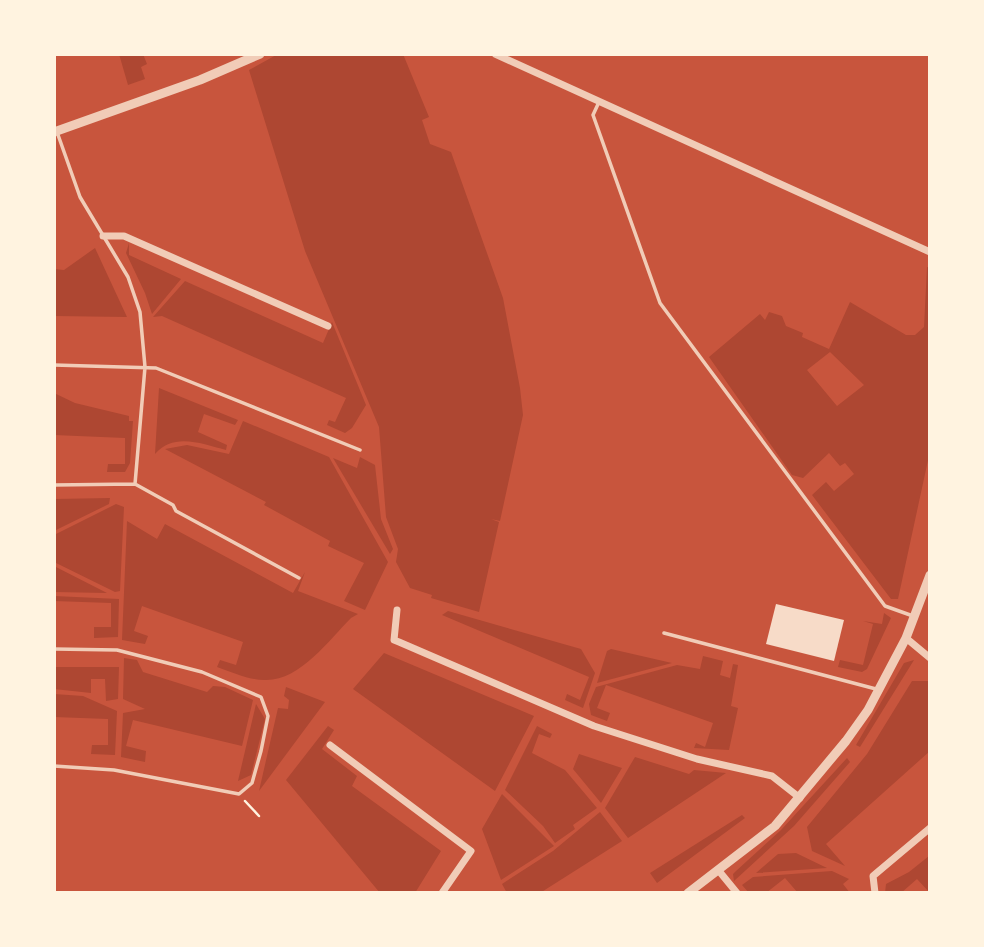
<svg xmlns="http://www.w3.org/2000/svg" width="984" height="947" font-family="Overpass,sans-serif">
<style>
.green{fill:#ae4732;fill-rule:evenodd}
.building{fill:#f7dbc8}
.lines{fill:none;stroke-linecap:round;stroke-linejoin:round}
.path{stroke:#fff3e0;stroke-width:2.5}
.service{stroke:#f1ccb7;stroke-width:3.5}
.minor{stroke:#f1ccb7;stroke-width:7}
.tertiary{stroke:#f1ccb7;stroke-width:9}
</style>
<rect width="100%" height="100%" fill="#c8553d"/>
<!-- green -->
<path class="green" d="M119,54H143L147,64L141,67L145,79L128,85Z
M278,54H403L429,117L422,120L430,144L451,152L503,298L520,388L523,415L500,521L491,519L499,522L479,612L431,598L432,595L410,588L396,562L398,549L386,517L379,427L305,251L249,70Z
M129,243V255L181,279L152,314L145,293L126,253Z
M95,248L127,317L54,316V269L64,270Z
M927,267L930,268V451L898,599H891L812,495L826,482L834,491L854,474L845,463L840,466L829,453L803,478L792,475L709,357L760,314L765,320L769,312L782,316L786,326L803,333L802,337L829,349L850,302L906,335H915L924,327ZM830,352L864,385L837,406L807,370Z
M185,281L323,343L332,322L366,405L352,428L345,433L327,425L329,420L335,422L346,398L162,316L153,317Z
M159,388L238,420L235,425L204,414L198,432L227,445L226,450C202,444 174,432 155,454Z
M54,393L75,403L129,416V421H133L130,463L125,472H107L108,464H125V438L54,435Z
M243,421L329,457L388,562L365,610L344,601L364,563L328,546L330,541L264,505L266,502L165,449L187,445L229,454Z
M360,457L375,465L381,519L393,549L390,554L333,458L357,468Z
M110,498L109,504L54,531V499Z
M116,504L124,507L120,591L115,592L54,562V535Z
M127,521L157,539L165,524L293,593L305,572L298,591L358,614L351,618C329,640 299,682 264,680C249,680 232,672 217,667L220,660L236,665L243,642L142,606L134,631L148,636L145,644L122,640Z
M54,566L107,593L54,592Z
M54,596L119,599L118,637L94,638V627H111V603L54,601Z
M448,611L581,649L595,673L583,708L565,700L567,694L580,700L589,677L442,615Z
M884,613L891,618L867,669L862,672L838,667L840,660L863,665L873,624L863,621L882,624Z
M611,649L672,663L597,683L607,651Z
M384,653L534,716L495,791L353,689Z
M703,656L723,661L720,675L730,678L733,664L738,665L731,706L738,708L729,750L694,748L696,743L705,747L713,723L606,685L597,708L610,713L607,721L591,715L589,704L596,687L677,665L700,669Z
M124,658L137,660L143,672L207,692L213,686L225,687L253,700L242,746L133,720L126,746L146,751L145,762L121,757L123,713L145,709L123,699Z
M914,660L860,747L856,745L904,663Z
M54,667H119L118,699L106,701L105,679H91V693L54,689Z
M912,681H930V751L826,844L845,866L812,851L807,827L867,754Z
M286,687L325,702L259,791L278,708L288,709L289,700L284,696Z
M54,694L83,696L117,711L115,755L91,754L92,745H108V719L54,717Z
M256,704L265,719L251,775L238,781Z
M328,726L334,730L322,749L357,776L352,786L441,851L415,893H380L286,780Z
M537,726L552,734L550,738L539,734L532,753L565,770L597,808L573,825L575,829L555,843L543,826L505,790Z
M579,754L622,768L601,803L573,769Z
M635,757L689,774L694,770L726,773L628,838L605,808Z
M847,758L850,762L794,826L734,881L733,874L736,871L781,830Z
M502,794L554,846L501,880L482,829Z
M600,812L622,841L540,893H507L502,884L553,851Z
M742,815L745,818L657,883L650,873Z
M796,853L827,868L756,873L778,854Z
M929,856L930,893L917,879L901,893H885L886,884L909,872Z
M832,871L849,879L843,884L850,893H798L785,878L766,893H749L742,885L753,877Z"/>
<!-- building -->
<path class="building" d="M776,604L844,620L834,661L766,644Z"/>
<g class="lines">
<!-- path -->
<path class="path" d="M245,801L259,816"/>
<!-- service -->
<path class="service" d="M599,102L593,115L660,303L885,606L913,616
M57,132L80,197L128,277L140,312L145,367L135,484
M54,365L156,368L360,450
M54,485L135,484L173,505L176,511L299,578
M664,633L876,689
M54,649L117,650L202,672L261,697L268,716L261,751L252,783L239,794L114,770L54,766"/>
<!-- minor -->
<path class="minor" d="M495,54L930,252
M103,236H124L328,326
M397,610L394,640L399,642L594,726L697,759L772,776L800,798
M906,638L930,658
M330,745L471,851L442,893
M719,871L737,893
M875,893L873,876L930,828"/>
<!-- tertiary -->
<path class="tertiary" d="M54,132L200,80L260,54
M688,893L775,826L846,741L868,710L906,638L930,575"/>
</g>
<!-- border -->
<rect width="984" height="947" fill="none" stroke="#fff3e0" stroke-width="112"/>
</svg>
